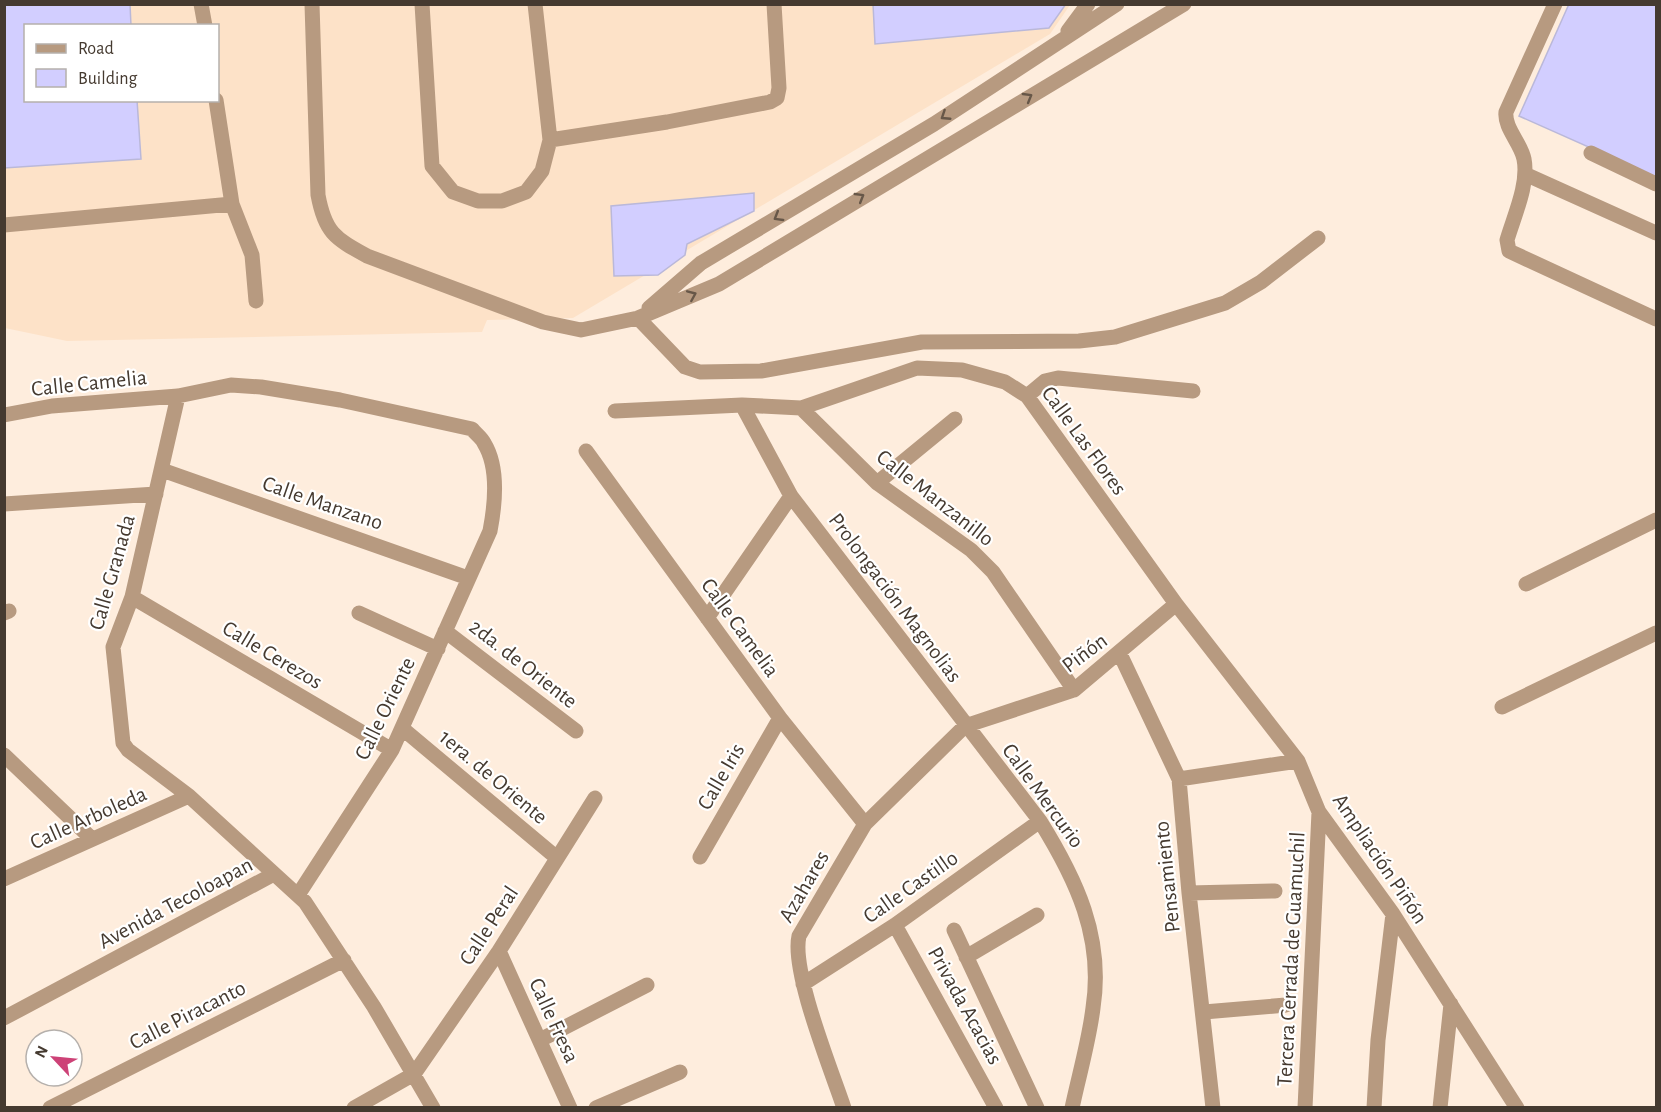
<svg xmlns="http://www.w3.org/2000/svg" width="1661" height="1112" font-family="'Alegreya Sans',sans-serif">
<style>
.built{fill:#fde2c8;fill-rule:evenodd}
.building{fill:#d2ceff;stroke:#bab8d9;stroke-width:1.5}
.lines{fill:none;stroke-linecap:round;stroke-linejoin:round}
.minor{stroke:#b79a80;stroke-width:15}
.oneway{stroke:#675748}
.labels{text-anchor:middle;stroke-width:4.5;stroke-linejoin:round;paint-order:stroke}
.street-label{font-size:22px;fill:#453a30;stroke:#fff}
</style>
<rect width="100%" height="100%" fill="#feeddd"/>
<!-- built -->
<path class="built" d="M4,5H1070L1050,34L573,318L487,320L482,332L67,341L5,328ZM26,26H218V100H26Z"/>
<!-- building -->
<path class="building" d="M4,4H130L131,26H26V100H137L141,159L4,168Z
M873,4H1066L1049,28L875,44Z
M1569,4H1656V177L1519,116Z
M754,193V211L687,244L685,255L658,275L614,276L611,206Z"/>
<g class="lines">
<!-- minor -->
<path class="minor" d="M201,4L205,26
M312,4L318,195C325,233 335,238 367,256L543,322L581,330L638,318L719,284L1184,4
M422,4L432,166L453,192L478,201H502L526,192L542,171L550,140
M535,4L550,140L667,122L770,102L777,98L779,88L774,4
M1555,4L1506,112C1504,128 1521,143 1524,159C1529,184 1514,216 1507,240L1509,251L1656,319
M1068,31L1088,4
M1591,153L1656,184
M1525,174L1656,233
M232,204L252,255L256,301
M4,225L232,204L216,100
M649,308L701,263L934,124L1117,4
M638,318L685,367L700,372L761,371L922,342L1079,341L1115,337L1225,303L1261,282L1318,238
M178,396L132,597L113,647L123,743L128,750L189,796L305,902L374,1007L433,1108
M1027,396L1045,381L1058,378L1193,391
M742,405L791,496L1040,821C1076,879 1104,937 1093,1008C1089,1041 1079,1075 1072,1108
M801,408L877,483L971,550L993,572L1074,690
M615,411L742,405L801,408L917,368L962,370L1005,382L1027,396L1176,604
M4,415L52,406L178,396L231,385L261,387L340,400L472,429C476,434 482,438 484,443C499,467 495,505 490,531L392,750L298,895
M586,451L780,718L865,824
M162,470L468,578
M877,483L955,419
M4,504L156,494
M1526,584L1656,520
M132,597L392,750
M4,613L9,611
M359,613L438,649
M707,618L791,496
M445,631L576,731
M1120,654L1179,779L1189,893L1213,1108
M1502,707L1656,633
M403,729L557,858
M4,755L92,839
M1179,779L1298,761
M700,857L780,718
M4,879L189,796
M1189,893L1275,891
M895,925L996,1108
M954,930L1037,1108
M499,951L570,1108
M966,957L1037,915
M803,984L895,925L1040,821
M1204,1012L1286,1005
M4,1018L274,874
M540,1040L647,985
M50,1108L344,960
M354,1108L414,1074L499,951L595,798
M596,1108L680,1072
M844,1108C831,1069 791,971 799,936L865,824L965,726L1074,690L1176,604L1298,761L1319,812L1393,914L1517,1108
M1305,1108L1319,812
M1374,1108L1378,1040L1393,914
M1440,1108L1451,1004"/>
</g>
<!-- one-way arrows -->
<defs><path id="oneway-chevron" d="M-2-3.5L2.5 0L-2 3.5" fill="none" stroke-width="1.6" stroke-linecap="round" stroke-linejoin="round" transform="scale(1.5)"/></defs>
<g class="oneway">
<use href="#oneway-chevron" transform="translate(1028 97) rotate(-30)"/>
<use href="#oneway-chevron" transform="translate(945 116) rotate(147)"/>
<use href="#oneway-chevron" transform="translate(860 197) rotate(-31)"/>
<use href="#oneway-chevron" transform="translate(778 217) rotate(149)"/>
<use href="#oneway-chevron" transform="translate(692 295) rotate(-23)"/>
</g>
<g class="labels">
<!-- street labels -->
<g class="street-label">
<text transform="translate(89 382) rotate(-6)" y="8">Calle Camelia</text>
<text transform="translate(1085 440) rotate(54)" y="8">Calle Las Flores</text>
<text transform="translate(936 497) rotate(38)" y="8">Calle Manzanillo</text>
<text transform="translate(323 502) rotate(19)" y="8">Calle Manzano</text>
<text transform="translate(111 572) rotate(-74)" y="8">Calle Granada</text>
<text transform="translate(896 597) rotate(53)" y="8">Prolongación Magnolias</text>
<text transform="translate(741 627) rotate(54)" y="8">Calle Camelia</text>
<text transform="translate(1084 652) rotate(-37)" y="8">Piñón</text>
<text transform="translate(273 654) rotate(31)" y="8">Calle Cerezos</text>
<text transform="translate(524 663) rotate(38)" y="8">2da. de Oriente</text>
<text transform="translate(384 708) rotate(-64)" y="8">Calle Oriente</text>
<text transform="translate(494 776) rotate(40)" y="8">1era. de Oriente</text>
<text transform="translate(720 776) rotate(-60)" y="8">Calle Iris</text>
<text transform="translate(1044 795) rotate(54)" y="8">Calle Mercurio</text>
<text transform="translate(88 817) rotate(-24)" y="8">Calle Arboleda</text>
<text transform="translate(1381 858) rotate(56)" y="8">Ampliación Piñón</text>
<text transform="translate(1166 877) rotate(-96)" y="8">Pensamiento</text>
<text transform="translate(803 886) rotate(-60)" y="8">Azahares</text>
<text transform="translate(910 886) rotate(-35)" y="8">Calle Castillo</text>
<text transform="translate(175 902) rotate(-28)" y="8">Avenida Tecoloapan</text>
<text transform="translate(488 925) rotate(-57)" y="8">Calle Peral</text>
<text transform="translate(1290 959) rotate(-87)" y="8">Tercera Cerrada de Guamuchil</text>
<text transform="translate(966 1005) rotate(61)" y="8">Privada Acacias</text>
<text transform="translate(187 1014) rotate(-27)" y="8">Calle Piracanto</text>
<text transform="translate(555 1020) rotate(65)" y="8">Calle Fresa</text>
</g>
</g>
<!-- border -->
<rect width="1661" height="1112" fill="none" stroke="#453a30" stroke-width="12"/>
<!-- legend -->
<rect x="24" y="24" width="195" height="78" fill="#ffffff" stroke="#b5b0ac" stroke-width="1.5"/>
<rect x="36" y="44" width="30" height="9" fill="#b79a80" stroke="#b5b0ac" stroke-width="1.5"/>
<text x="78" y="54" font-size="18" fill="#453a30">Road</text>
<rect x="36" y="69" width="30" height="18" fill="#d2ceff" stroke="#b5b0ac" stroke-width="1.5"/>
<text x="78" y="84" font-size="18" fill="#453a30">Building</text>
<!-- north arrow -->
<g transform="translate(54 1058) rotate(296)"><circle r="28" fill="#ffffff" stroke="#b5b0ac" stroke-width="1.5"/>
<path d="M0-4.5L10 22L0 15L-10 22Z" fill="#cd4277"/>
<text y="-9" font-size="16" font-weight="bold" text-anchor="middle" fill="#453a30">N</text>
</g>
</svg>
